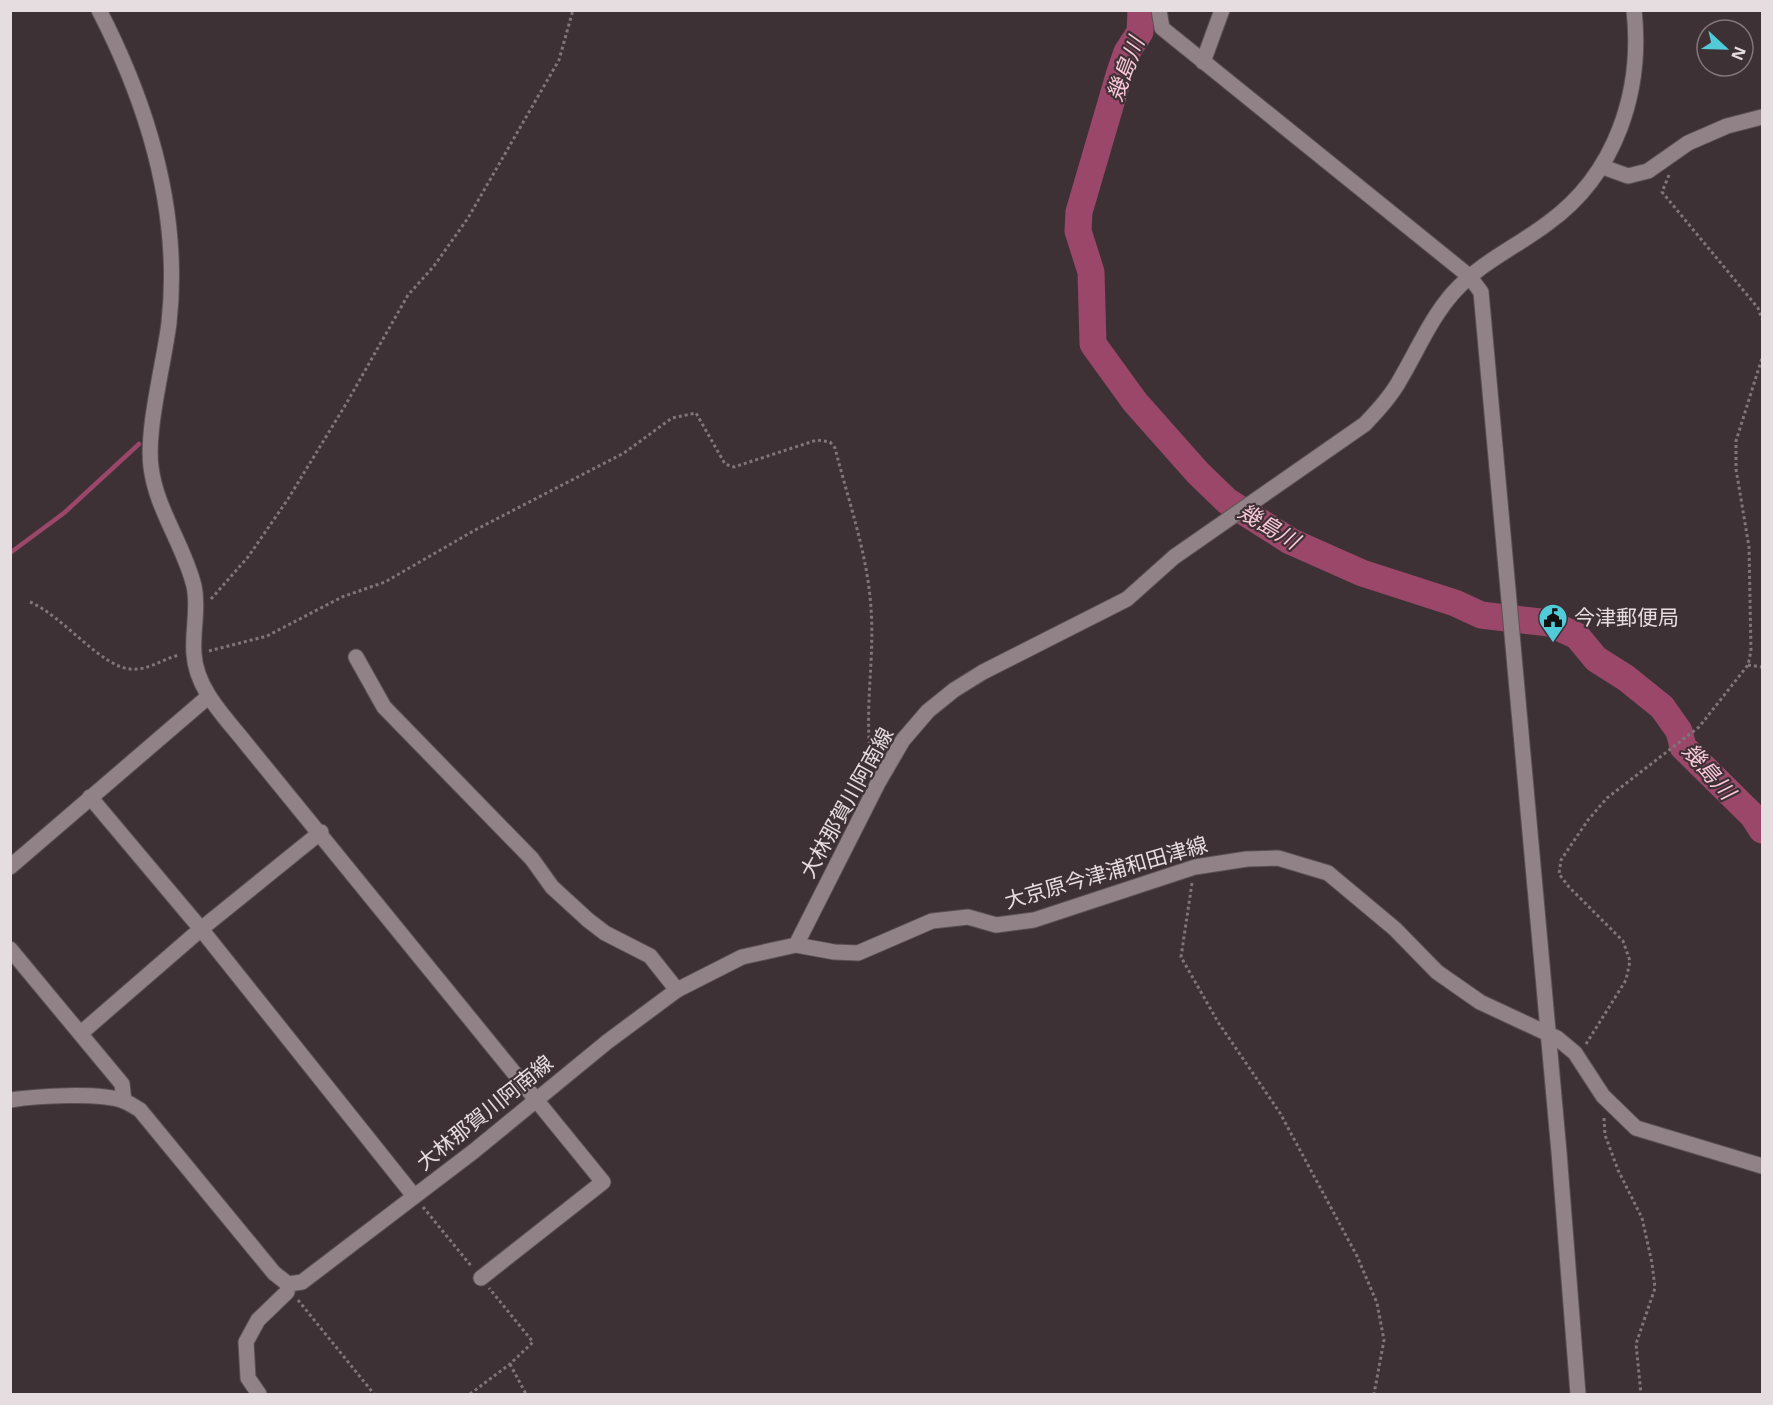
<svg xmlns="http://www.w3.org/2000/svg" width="1773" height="1405" font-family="'Open Sans','Noto Sans JP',sans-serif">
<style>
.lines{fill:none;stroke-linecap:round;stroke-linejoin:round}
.stream{stroke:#9a4769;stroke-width:4.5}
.river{stroke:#9a4769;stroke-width:27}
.minor-casing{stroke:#5a5053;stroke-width:17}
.tertiary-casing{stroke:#5a5053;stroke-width:17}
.secondary-casing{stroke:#5a5053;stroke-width:17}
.path{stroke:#807579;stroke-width:3;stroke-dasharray:3 3;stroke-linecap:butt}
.minor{stroke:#908286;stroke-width:15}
.tertiary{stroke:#908286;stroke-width:15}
.secondary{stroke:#908286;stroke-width:15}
.labels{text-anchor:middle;stroke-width:4.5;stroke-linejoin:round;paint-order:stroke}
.poi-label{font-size:21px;fill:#e5dddf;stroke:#3e3135;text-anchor:start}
.street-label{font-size:21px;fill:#e5dddf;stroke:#3e3135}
.water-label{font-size:22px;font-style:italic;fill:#f9c8d9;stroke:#3e3135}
</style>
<rect width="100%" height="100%" fill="#3e3135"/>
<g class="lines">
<!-- stream -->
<path class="stream" d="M10,553L64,513L139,444"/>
<!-- river -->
<path class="river" d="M1141,10L1140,32L1127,52L1120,72L1079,212L1078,231L1091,272L1093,344L1135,402L1198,473L1227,501L1290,541L1362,573L1455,603L1481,615L1549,623L1577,636L1596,659L1626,678L1662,707L1679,731L1683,747L1753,816L1762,830"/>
<!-- minor casing -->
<g class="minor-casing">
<path id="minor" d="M99,10C149,107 181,214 169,323C164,363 146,430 151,467C156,509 184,545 194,586C199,608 192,632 194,654C196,690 227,719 248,746L603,1182L481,1278
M1159,10L1162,28L1469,276
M1203,62L1222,10
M1603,167L1628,176L1648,171L1688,143L1727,126L1762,117
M356,657L384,707L532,859L552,887L588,920L605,933L650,956L677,990
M90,797L201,929L414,1196
M10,867L209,696
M10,949L122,1084L124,1101
M81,1033L201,929L321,832
M259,1394L248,1378L246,1342L258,1320L287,1292L288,1284"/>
</g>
<!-- tertiary casing -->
<g class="tertiary-casing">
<path id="tertiary" d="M1469,276L1481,292L1559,1152L1578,1394"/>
</g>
<!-- secondary casing -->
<g class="secondary-casing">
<path id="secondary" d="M796,945L878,783L903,740L928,711L954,690L983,672L1127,599L1174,557L1365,424C1378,410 1392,395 1401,378C1418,349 1431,318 1453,293C1482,261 1515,248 1548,223C1616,174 1643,91 1634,10
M10,1100C37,1096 99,1092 124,1101C129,1103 135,1107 140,1110L274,1273L288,1284L302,1282L474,1151L607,1042L677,990L742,957L796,945L834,952L858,953L932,921L968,917L996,925L1034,920L1195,867L1247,859L1278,858L1328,873L1395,929L1437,972L1480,1002L1557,1038L1575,1053L1603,1096L1636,1128L1762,1166"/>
</g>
<!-- path -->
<path class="path" d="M1669,175L1662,192L1758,308L1762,319
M211,599L248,557L288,499L346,404L408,295L434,266L468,218L559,60L573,10
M30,602C63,616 100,666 130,669C148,671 162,659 179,655
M209,651L267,636L342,597L385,582L477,529L624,453L672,418L696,413L725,464L734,467L817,440L830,442L835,448C848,500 868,555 871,609C875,661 863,713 872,765
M1748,665L1762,667
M1192,883L1181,957L1218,1022L1280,1113L1357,1256L1377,1303L1384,1340L1374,1394
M1586,1044L1626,980L1630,961L1623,941L1569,887L1559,874L1561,860L1588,820L1607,798L1699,727L1748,665L1751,651L1749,547L1736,469V441L1762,358
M1604,1118L1605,1135L1618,1170L1642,1218L1652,1263L1655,1288L1636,1344L1641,1394
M423,1207L472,1267
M298,1300L374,1394
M510,1364L526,1394
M470,1394L510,1364L533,1342L489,1288"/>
<!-- minor -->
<use href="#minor" class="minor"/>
<!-- tertiary -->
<use href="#tertiary" class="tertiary"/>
<!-- secondary -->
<use href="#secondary" class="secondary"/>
</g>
<!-- icons -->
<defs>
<g id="civic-pin" transform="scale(1.5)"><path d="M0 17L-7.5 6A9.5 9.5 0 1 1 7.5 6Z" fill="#52cbd9" stroke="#3e3135"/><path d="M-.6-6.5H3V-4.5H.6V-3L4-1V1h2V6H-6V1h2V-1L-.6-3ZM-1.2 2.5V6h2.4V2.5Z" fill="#111"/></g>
</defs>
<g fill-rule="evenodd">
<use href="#civic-pin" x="1553" y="618"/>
</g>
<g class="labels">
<!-- poi labels -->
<g class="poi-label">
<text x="1574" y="625">今津郵便局</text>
</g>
<!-- street labels -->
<g class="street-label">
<text transform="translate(847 803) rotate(-61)" y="7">大林那賀川阿南線</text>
<text transform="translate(1106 873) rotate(-16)" y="7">大京原今津浦和田津線</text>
<text transform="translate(485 1113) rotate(-39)" y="7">大林那賀川阿南線</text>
</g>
<!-- water labels -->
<g class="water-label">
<text transform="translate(1125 69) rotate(-69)" y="8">幾島川</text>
<text transform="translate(1269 526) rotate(31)" y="8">幾島川</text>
<text transform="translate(1709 771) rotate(49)" y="8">幾島川</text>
</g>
</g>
<!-- border -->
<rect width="1773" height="1405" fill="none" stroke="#e5dddf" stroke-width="24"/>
<!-- north arrow -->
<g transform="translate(1725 48) rotate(112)"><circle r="28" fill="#3e3135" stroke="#817679" stroke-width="1.5"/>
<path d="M0-4.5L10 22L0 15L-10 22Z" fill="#52cbd9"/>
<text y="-9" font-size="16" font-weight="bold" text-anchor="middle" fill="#e5dddf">N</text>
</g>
</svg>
